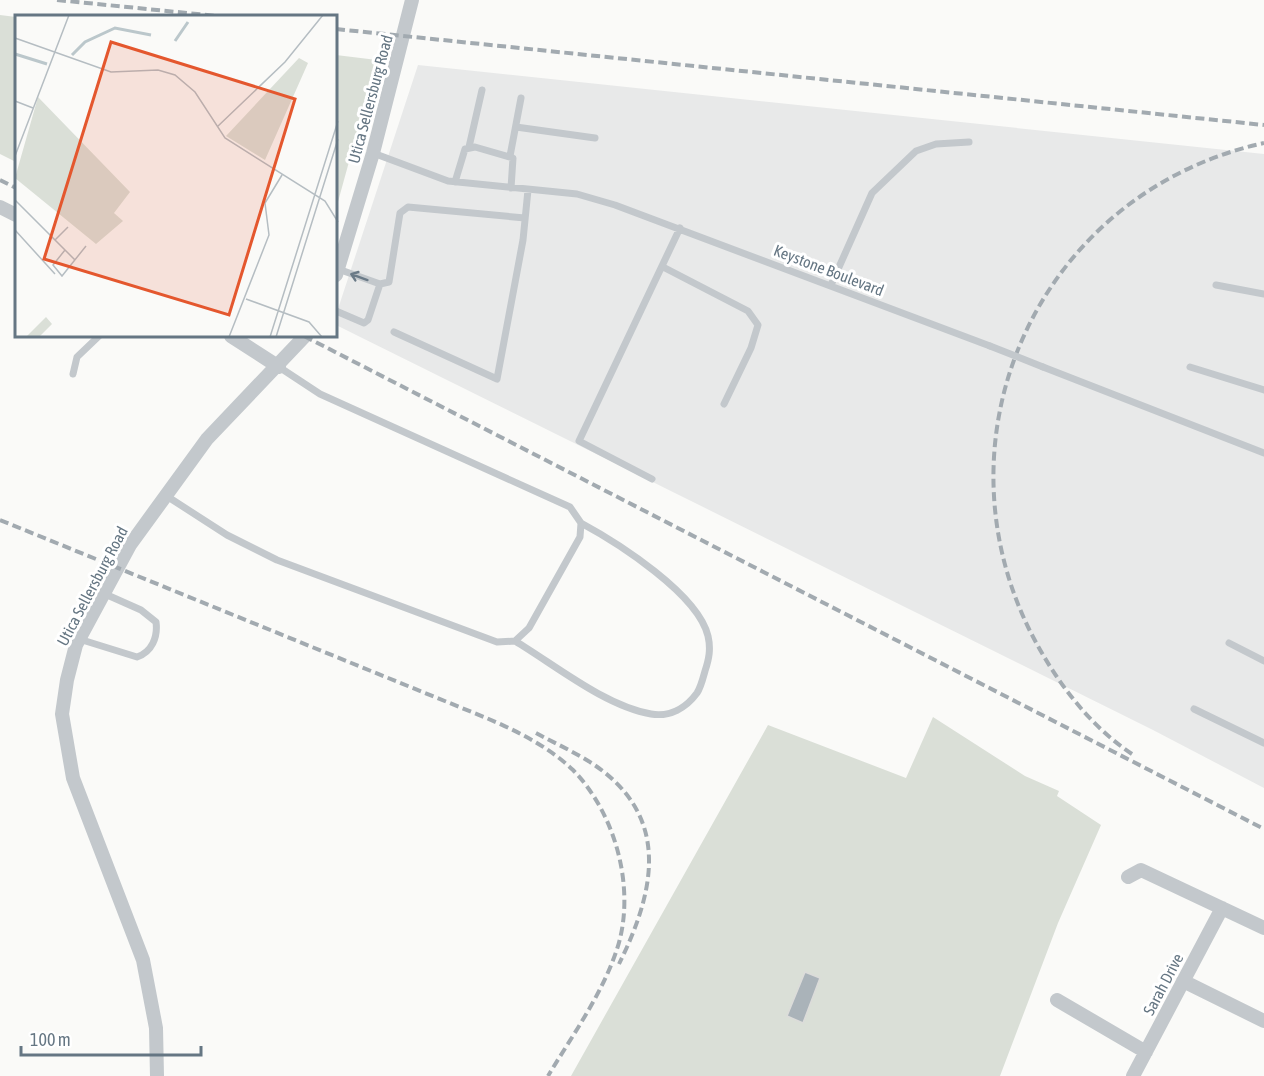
<svg xmlns="http://www.w3.org/2000/svg" width="1264" height="1076" font-family="'Asap Condensed',sans-serif">
<style>
.built{fill:#e8e9e9}
.green{fill:#dadfd7}
.building{fill:#aab3b9;stroke:#dcdcda;stroke-width:1.5}
.lines{fill:none;stroke-linecap:round;stroke-linejoin:round}
.lane{stroke:#c3c8cc;stroke-width:7}
.street{stroke:#c3c8cc;stroke-width:14}
.rail{stroke:#a2aab0;stroke-width:4;stroke-dasharray:9 4.5;stroke-linecap:butt}
.lane-bridge{stroke:#c3c8cc;stroke-width:7}
.oneway{stroke:#6a7a87}
.labels{text-anchor:middle;stroke-width:6;stroke-linejoin:round;paint-order:stroke}
.street-label{font-size:16px;fill:#657683;stroke:#fff}
.inset-river{fill:none;stroke:#bbc7cb;stroke-width:3}
.inset-road{fill:none;stroke:#b5bdc2;stroke-width:1.5}
.view{fill:#e4572e;fill-opacity:0.15;stroke:#e4572e;stroke-width:3}
.inset-edge{fill:none;stroke:#657683;stroke-width:3}
</style>
<rect width="100%" height="100%" fill="#fafaf8"/>
<!-- built -->
<path class="built" d="M418,65L1264,154V788L1153,730L336,325V315Z"/>
<!-- green -->
<path class="green" d="M0,15L16,17V162L0,154Z
M336,55L377,60L336,209Z
M933,717L1025,776L1059,791L1057,796L1101,825L1058,923L1000,1076H571L768,725L906,778Z"/>
<!-- building -->
<path class="building" d="M805,972L820,978L803,1023L787,1016Z"/>
<g class="lines">
<!-- lane -->
<path class="lane" d="M516,127L595,138
M469,147L482,90
M373,153L448,181L577,194L615,205L990,346
M510,156L521,98
M455,182L465,149L475,147L513,158L511,188
M663,267L748,311L758,325L751,348L724,404
M338,269L380,284L389,282L400,213L408,207L525,218
M831,285L872,193L916,151L936,144L969,142
M1216,285L1264,294
M336,311L364,323L368,320L380,284
M394,332L497,379L523,240L528,190
M1043,367L1264,453
M1190,367L1264,390
M73,374L77,357L99,336
M652,479L579,441L680,228
M165,495L227,535L277,560L497,642L515,641L529,628L580,537L581,523L570,507L320,394L279,367
M79,639L137,657C152,652 158,637 156,622L141,610L105,594
M515,641C555,665 605,706 651,714C670,717 686,708 697,693C701,687 703,678 705,671C709,659 711,649 708,636C698,594 618,543 581,523
M1229,643L1264,661
M1194,709L1264,743"/>
<!-- street -->
<path class="street" d="M0,207L16,215
M336,275L373,153L412,0
M231,336L279,367
M1128,877L1141,870L1264,928
M1183,981L1264,1021
M1057,1000L1146,1052
M157,1076L156,1028L143,960L73,778L62,714L67,680L76,645L130,545L207,439L305,336
M1133,1076L1222,908"/>
<!-- rail -->
<path class="rail" d="M57,0L217,16
M336,29L1264,125
M0,180L16,188
M304,336L1264,829
M0,520L484,717C515,730 548,746 573,770C617,815 637,893 616,952C601,996 572,1036 548,1076
M536,733C558,745 584,756 604,772C671,825 652,897 619,964
M1132,754C1087,724 1053,677 1029,629C931,428 1044,191 1264,143"/>
<!-- lane-bridge -->
<path class="lane-bridge" d="M990,346L1043,367"/>
</g>
<!-- one-way arrows -->
<defs><path id="oneway-shaft" d="M-6 0H5M1.5-3L5.5 0L1.5 3" fill="none" stroke-width="1.6" stroke-linecap="round" stroke-linejoin="round" transform="scale(1.5)"/></defs>
<use class="oneway" href="#oneway-shaft" transform="translate(359 277) rotate(-160)"/>
<g class="labels">
<!-- street labels -->
<g class="street-label">
<text transform="translate(370 99) rotate(-75)" y="6">Utica Sellersburg Road</text>
<text transform="translate(829 270) rotate(21)" y="6">Keystone Boulevard</text>
<text transform="translate(92 586) rotate(-62)" y="6">Utica Sellersburg Road</text>
<text transform="translate(1163 984) rotate(-62)" y="6">Sarah Drive</text>
</g>
</g>
<!-- overview -->
<g transform="translate(15 15)">
<rect width="322" height="322" fill="#fafaf8"/>
<path d="M284,43L293,48L250,145L211,121ZM23,82L115,177L99,198L108,206L81,229L0,163ZM31,302L37,309L24,322H11Z" fill="#dadfd7"/>
<path class="inset-river" d="M160,26L173,7M0,39L32,49M57,40L70,27L100,13L136,20"/>
<path class="inset-road" d="M0,23L96,57L143,55L160,60L180,77L210,123L310,186L323,207M0,86L18,93M202,112L270,47L308,0M0,141L54,0M0,185L60,245M0,215L40,259M40,225L53,212M50,235L38,250L47,261L71,231M231,284L294,307L307,322M214,322L254,220L250,188L267,160M255,322L323,106M261,322L323,124"/>
<path class="view" d="M96,27L280,84L214,300L29,244Z"/>
<rect width="322" height="322" class="inset-edge"/>
</g>
<!-- scale -->
<path d="M21 1046v9h180v-9" fill="none" stroke="#657683" stroke-width="3"/>
<text x="30" y="1046" font-size="18" fill="#657683" stroke="#ffffff" stroke-width="4.5" paint-order="stroke">100 m</text>
</svg>
